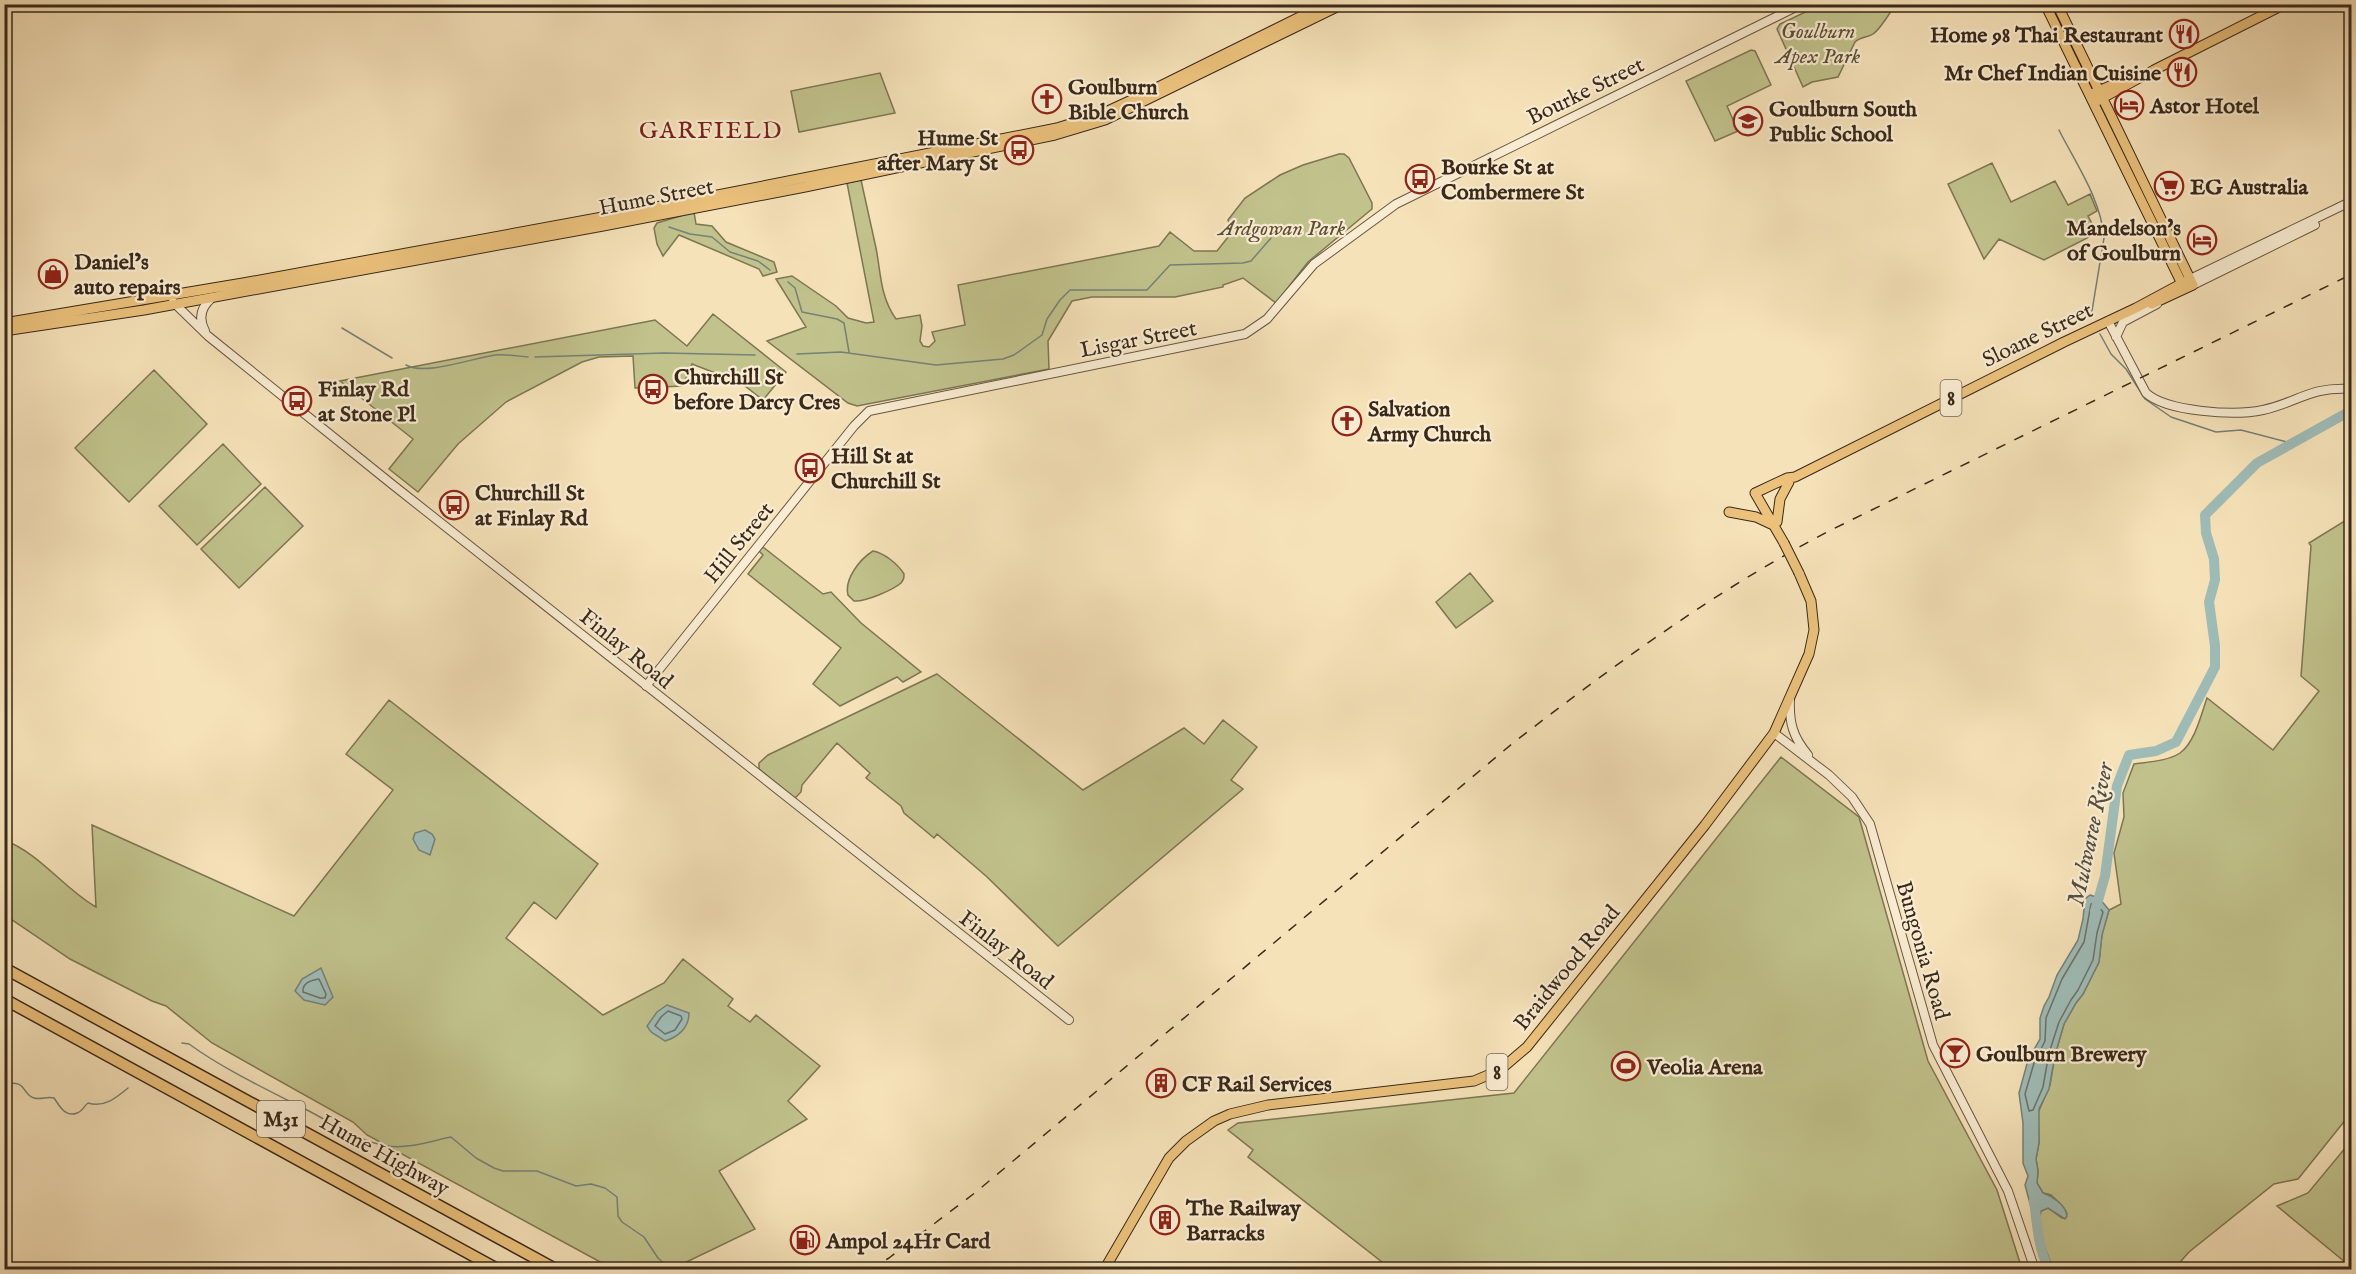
<svg xmlns="http://www.w3.org/2000/svg" width="2356" height="1274" font-family="'IM FELL English',serif">
<style>
.green{fill:#c1c28c;stroke:#7d7653;stroke-width:1.5}
.water{fill:#9fbcb7;stroke:#768178;stroke-width:1.5}
.lines{fill:none;stroke-linecap:round;stroke-linejoin:round}
.shore{stroke:#6c7268;stroke-width:1.5}
.stream{stroke:#768178;stroke-width:1.5}
.river{stroke:#9fbcb7;stroke-width:10}
.minor-casing{stroke:#685742;stroke-width:10}
.major-casing{stroke:#39291a;stroke-width:11}
.highway-casing{stroke:#39291a;stroke-width:13}
.minor{stroke:#f9ecd2;stroke-width:8}
.major{stroke:#ebc17c;stroke-width:9}
.highway{stroke:#ebc17c;stroke-width:10}
.rail{stroke:#39291a;stroke-width:1.5;stroke-dasharray:10 10;stroke-linecap:butt}
.major-bridge-casing{stroke:#39291a;stroke-width:11;stroke-linecap:butt}
.major-bridge{stroke:#ebc17c;stroke-width:9}
.labels{text-anchor:middle;stroke-width:4.5;stroke-linejoin:round;paint-order:stroke}
.shield{fill:#f9ecd2;stroke:#736451;stroke-width:1.5}
.shield-label{font-size:21px;font-weight:bold;fill:#39291a}
.park-label{font-size:22px;font-style:italic;fill:#5b4f36;stroke:#f9ecd2}
.poi-label{font-size:22px;font-weight:bold;fill:#39291a;stroke:#f9ecd2;text-anchor:start}
.street-label{font-size:22px;fill:#39291a;stroke:#f9ecd2}
.neighbourhood-label{font-size:24px;letter-spacing:1.5px;fill:#7a1f14;stroke:#f9ecd2}
.water-label{font-size:24px;font-style:italic;fill:#524e41;stroke:#f9ecd2}
</style>
<rect width="100%" height="100%" fill="#f6e2b9"/>
<filter id="stains"><feTurbulence type="fractalNoise" baseFrequency=".00333" numOctaves="4"/><feColorMatrix values="0 0 0 0 .2 0 0 0 0 .09 0 0 0 0 .02 0 0 0 .5 -.17"/></filter>
<radialGradient id="worn" r=".72"><stop offset=".6" stop-color="#630" stop-opacity="0"/><stop offset="1" stop-color="#630" stop-opacity=".3"/></radialGradient>
<!-- green -->
<path class="green" d="M1820,5H1894C1892,11 1879,30 1873,34C1867,38 1861,36 1855,42L1838,77L1812,82L1803,87L1777,29L1780,24Z
M1751,50L1755,51L1771,85L1727,106L1738,131L1715,141L1686,81Z
M880,73L895,113L799,132L791,91Z
M1339,154H1344L1349,158L1372,203V209L1308,262L1276,303L1243,278L1223,285V287L1175,297H1092L1072,301L1048,341L1049,369L857,406L848,403L767,341L806,327L776,279L792,276L836,306L848,318L866,323L874,322L847,183L861,180C866,203 871,225 876,248C881,273 880,297 896,319L920,315L922,326L920,341L923,346L929,347L935,341L932,332L965,325L958,285L1159,246L1170,232L1194,251H1217L1232,232L1228,220L1245,198L1280,175L1303,165Z
M1992,163L2011,202L2055,181L2068,205L2090,194L2097,211L2088,216L2097,233L2044,260L1999,239L1984,259L1948,184Z
M694,212L696,224L712,226L726,242L774,262L777,272L763,276L759,269L679,235L663,256L657,244L654,228L657,223Z
M713,314L786,372L763,400L741,383L692,364L683,386L635,388L633,356L599,357L582,362L506,402L458,444L418,492L389,469L413,439L340,381L655,320L687,346Z
M154,370L207,424L129,502L75,448Z
M223,444L261,484L197,545L159,506Z
M265,487L303,526L239,588L201,549Z
M2351,517L2352,818L2349,821V832L2352,834L2351,1113L2298,1179L2274,1184L2189,1252L2174,1269H2053C2047,1252 2036,1230 2041,1211L2048,1208L2062,1218L2067,1214C2065,1207 2056,1200 2051,1195L2043,1193L2037,1183L2038,1171L2036,1159L2039,1143L2038,1113L2050,1085L2055,1055L2064,1024L2076,1003L2083,994L2099,962L2102,934L2109,910L2121,904L2114,853L2124,817L2123,793L2134,764C2148,762 2168,761 2180,753C2195,742 2201,715 2207,698L2273,750L2319,691L2301,676L2311,546L2309,543Z
M763,547L823,594L831,592L861,623L921,672L903,682L897,677L840,706L813,684L841,648L748,574L763,555L759,551Z
M873,551C884,553 898,564 904,574C904,578 904,579 901,583C893,590 865,602 854,601L848,595C844,579 860,559 873,551Z
M1470,573L1493,601L1456,628L1436,602Z
M937,674L1083,790L1184,728L1204,744L1223,720L1257,747L1231,780L1243,789L1058,946L986,876L937,834L934,838L904,813L901,806L866,778L870,773L837,743L802,785L801,792L795,798L759,769V763L768,755Z
M389,700L598,864L556,919L534,902L506,938L603,1015L664,983L683,959L733,999L728,1006L750,1022L756,1015L820,1066L788,1101L807,1119L719,1171L755,1229L672,1269H613L367,1135L353,1122L212,1043L166,1006L152,1001L70,959L5,915L4,840C41,854 64,889 96,907L92,825L294,916L393,790L346,754Z
M1781,757L1859,817L1928,1061L1997,1190L2022,1269H1391L1248,1157L1253,1150L1228,1130L1238,1123L1514,1093Z
M2351,1141V1267L2277,1206L2308,1193Z"/>
<!-- water -->
<path class="water" d="M425,830L432,834L435,839L430,855L419,850L413,839L415,833Z
M2090,895L2099,898L2109,910L2102,935L2099,962L2083,994L2076,1003L2064,1024L2055,1055L2049,1089L2039,1109V1143L2036,1159L2038,1171L2037,1183L2043,1193C2052,1196 2066,1205 2067,1216L2065,1219L2048,1208L2034,1214L2032,1211L2025,1185L2028,1176L2023,1163V1123L2019,1093L2028,1060L2040,1039V1018L2044,1006L2049,997L2057,975L2078,940L2083,919L2085,899Z
M321,968L333,997L325,1005L304,1000L295,991L302,979Z
M667,1005L689,1013C689,1028 678,1037 665,1041L651,1032L647,1026L657,1012Z"/>
<g class="lines">
<!-- shore -->
<path class="shore" d="M2095,903L2103,912L2097,933L2093,960L2078,990L2071,1000L2059,1022L2049,1053L2043,1087L2033,1110L2029,1111L2025,1094L2034,1063L2045,1041L2046,1018L2062,979L2084,942L2091,904Z
M319,979L326,994L325,998H320L303,992C302,983 312,980 319,979Z
M668,1011L681,1016L682,1019L675,1030L665,1034L655,1026L661,1017Z"/>
<!-- stream -->
<path class="stream" d="M2059,130C2076,164 2101,199 2104,238L2091,317
M669,227L690,234L712,237L730,252L758,261L770,270
M788,282L795,288L802,312L837,319L844,323L849,352
M342,328L392,358
M2100,334L2111,354L2126,369L2145,399L2171,417L2216,432L2241,430L2291,443
M797,354L841,352L936,365L1003,359L1014,355L1042,335L1047,319L1060,300L1070,290H1147L1170,265L1243,263L1251,261L1271,238
M535,357L664,353L755,355
M406,365C425,376 473,358 495,355C506,354 517,356 528,357
M182,1043L189,1044C225,1070 266,1089 305,1109C331,1122 359,1142 388,1146C409,1149 431,1141 451,1137L476,1158L494,1168L503,1171H537L576,1186L591,1184L605,1188L617,1197L618,1216L622,1222L644,1237L658,1258L671,1270
M4,1084C29,1080 20,1093 34,1098C41,1100 47,1096 54,1098C59,1105 65,1118 77,1113C82,1112 84,1106 88,1103C104,1108 116,1098 128,1088"/>
<!-- river -->
<path class="river" d="M2095,911L2105,876L2117,786L2129,755L2156,751L2176,742L2215,667V646L2209,602L2215,580L2214,559L2206,533L2205,515L2257,463L2352,410
M2034,1200C2037,1223 2038,1248 2049,1270"/>
<!-- minor casing -->
<g class="minor-casing">
<path id="minor" d="M2190,279L2352,201
M2193,285L2315,225
M173,302L208,336L393,485L1069,1020
M2108,321L2146,393C2167,412 2235,416 2263,410C2299,402 2310,386 2352,389
M205,331C198,318 201,307 212,298
M2116,337L2123,322L2157,304
M646,686L854,426L869,411L1245,334L1267,319L1314,264L1396,204L1802,4
M1790,700C1789,723 1793,737 1808,755
M1774,733L1829,775L1852,797L1870,824L1933,1045L2008,1191L2035,1270"/>
</g>
<!-- major casing -->
<g class="major-casing">
<path id="major" d="M2045,4L2184,288
M2057,4L2193,285L2152,304
M2094,93L2136,74
M2097,101L2154,70L2285,4
M4,323L243,283L646,209L1057,128L1101,114L1138,97L1326,4
M4,331L144,310L603,226L805,187L1055,135L1105,120L1343,4
M1729,512L1756,517L1773,525
M1777,522L1780,499L1789,482
M1784,543L1755,493L1787,478L1795,477L2064,342L2136,308L2190,279
M1104,1270L1169,1158L1186,1141L1214,1121L1230,1114L1268,1105L1474,1081L1500,1070L1527,1047L1705,825L1774,733L1809,654L1814,630L1811,601L1799,573"/>
</g>
<!-- highway casing -->
<g class="highway-casing">
<path id="highway" d="M4,968L557,1270
M4,999L499,1270"/>
</g>
<!-- minor -->
<use href="#minor" class="minor"/>
<!-- major -->
<use href="#major" class="major"/>
<!-- highway -->
<use href="#highway" class="highway"/>
<!-- rail -->
<path class="rail" d="M869,1270L889,1258L976,1192L1513,743C1614,665 1719,588 1833,529L2352,274"/>
<!-- major-bridge casing -->
<g class="major-bridge-casing">
<path id="major-bridge" d="M1784,543L1799,573"/>
</g>
<!-- major-bridge -->
<use href="#major-bridge" class="major-bridge"/>
</g>
<!-- icons -->
<defs>
<g id="restaurant-ring" transform="scale(1.5)"><circle r="9.5" fill="#f9ecd2" stroke="#8f2418" stroke-width="1.5"/><path d="M-5-6h1v4h1v-4h1v4h1v-4h1v5L-1.5 .5V6h-2V.5L-5-1ZM5-6V6H3V1.5H1.5Q1.5-4 5-6Z" fill="#8f2418"/></g>
<g id="church-ring" transform="scale(1.5)"><circle r="9.5" fill="#f9ecd2" stroke="#8f2418" stroke-width="1.5"/><path d="M-1.2-6h2.4v3.5h3.3v2.4h-3.3V6h-2.4V-.1h-3.3v-2.4h3.3Z" fill="#8f2418"/></g>
<g id="hotel-ring" transform="scale(1.5)"><circle r="9.5" fill="#f9ecd2" stroke="#8f2418" stroke-width="1.5"/><path d="M-6-4.5h1.5V1H6V5H4.5V3h-9V5H-6ZM-4 0a1.8 1.8 0 1 1 3.6 0ZM.5 0V-2.5h3Q6-2.5 6 0Z" fill="#8f2418"/></g>
<g id="school-ring" transform="scale(1.5)"><circle r="9.5" fill="#f9ecd2" stroke="#8f2418" stroke-width="1.5"/><path d="M0-5L7-2L0 1L-7-2ZM-4 1L0 2.5L4 1V4Q0 6-4 4Z" fill="#8f2418"/></g>
<g id="bus-ring" transform="scale(1.5)"><circle r="9.5" fill="#f9ecd2" stroke="#8f2418" stroke-width="1.5"/><path d="M-5-6H5V4H4V6H2V4H-2V6H-4V4H-5ZM-3.5-4V0h7V-4ZM-3.5 1.2v1.5H-2V1.2ZM2 1.2v1.5H3.5V1.2Z" fill="#8f2418"/></g>
<g id="supermarket-ring" transform="scale(1.5)"><circle r="9.5" fill="#f9ecd2" stroke="#8f2418" stroke-width="1.5"/><path d="M-6-5.5h2.5l.6 2H6L4.5 2H-2.5L-4.4-4H-6ZM-1.5 3.2a1.3 1.3 0 1 0 .1 0ZM3 3.2a1.3 1.3 0 1 0 .1 0Z" fill="#8f2418"/></g>
<g id="shop-ring" transform="scale(1.5)"><circle r="9.5" fill="#f9ecd2" stroke="#8f2418" stroke-width="1.5"/><path d="M-5-2.5h2.3a2.7 3.5 0 0 1 5.4 0H5L5.5 6h-11ZM-1.5-2.5h3a1.5 2.3 0 0 0-3 0Z" fill="#8f2418"/></g>
<g id="bar-ring" transform="scale(1.5)"><circle r="9.5" fill="#f9ecd2" stroke="#8f2418" stroke-width="1.5"/><path d="M-6-5H6L.8 .8V4.5H3.5V6h-7V4.5H-.8V.8Z" fill="#8f2418"/></g>
<g id="stadium-ring" transform="scale(1.5)"><circle r="9.5" fill="#f9ecd2" stroke="#8f2418" stroke-width="1.5"/><path d="M0-5a6.5 5 0 1 0 0 10a6.5 5 0 1 0 0-10ZM-3.5-1.8h7v3.6h-7Z" fill="#8f2418"/></g>
<g id="building-ring" transform="scale(1.5)"><circle r="9.5" fill="#f9ecd2" stroke="#8f2418" stroke-width="1.5"/><path d="M-4-6H4V6H1V3H-1V6H-4ZM-2.5-4.3h1.7v1.8h-1.7ZM.8-4.3h1.7v1.8H.8ZM-2.5-1h1.7V.8h-1.7ZM.8-1h1.7V.8H.8Z" fill="#8f2418"/></g>
<g id="fuel-ring" transform="scale(1.5)"><circle r="9.5" fill="#f9ecd2" stroke="#8f2418" stroke-width="1.5"/><path d="M-5.5-6h7V0h2V4h1.3V-2.5L3-4.5l.8-.8L6-3V5H2.5V1h-1V6h-7ZM-4.2-4.7v3.2H.2V-4.7Z" fill="#8f2418"/></g>
</defs>
<g fill-rule="evenodd">
<use href="#restaurant-ring" x="2184" y="34"/>
<use href="#restaurant-ring" x="2182" y="72"/>
<use href="#church-ring" x="1047" y="99"/>
<use href="#hotel-ring" x="2129" y="105"/>
<use href="#school-ring" x="1748" y="121"/>
<use href="#bus-ring" x="1019" y="150"/>
<use href="#bus-ring" x="1420" y="179"/>
<use href="#supermarket-ring" x="2169" y="186"/>
<use href="#hotel-ring" x="2202" y="240"/>
<use href="#shop-ring" x="53" y="274"/>
<use href="#bus-ring" x="653" y="389"/>
<use href="#bus-ring" x="297" y="401"/>
<use href="#church-ring" x="1347" y="421"/>
<use href="#bus-ring" x="810" y="468"/>
<use href="#bus-ring" x="454" y="505"/>
<use href="#bar-ring" x="1955" y="1053"/>
<use href="#stadium-ring" x="1626" y="1066"/>
<use href="#building-ring" x="1161" y="1083"/>
<use href="#building-ring" x="1165" y="1220"/>
<use href="#fuel-ring" x="805" y="1240"/>
</g>
<g class="labels">
<!-- shield labels -->
<g class="shield">
<rect x="1940.5" y="380" width="21" height="36" rx="4.5"/>
<rect x="1486.5" y="1054" width="21" height="36" rx="4.5"/>
<rect x="257" y="1101" width="48" height="36" rx="4.5"/>
</g>
<g class="shield-label">
<text x="1951" y="405">8</text>
<text x="1497" y="1079">8</text>
<text x="281" y="1126">M31</text>
</g>
<!-- park labels -->
<g class="park-label">
<text x="1818" y="38">Goulburn<tspan x="1818" dy="25">Apex Park</tspan></text>
<text x="1282" y="235">Ardgowan Park</text>
</g>
<!-- poi labels -->
<g class="poi-label">
<text x="2163" y="42" text-anchor="end">Home 98 Thai Restaurant</text>
<text x="2161" y="80" text-anchor="end">Mr Chef Indian Cuisine</text>
<text x="1068" y="94">Goulburn<tspan x="1068" dy="25">Bible Church</tspan></text>
<text x="2150" y="113">Astor Hotel</text>
<text x="1769" y="116">Goulburn South<tspan x="1769" dy="25">Public School</tspan></text>
<text x="998" y="145" text-anchor="end">Hume St<tspan x="998" dy="25">after Mary St</tspan></text>
<text x="1441" y="174">Bourke St at<tspan x="1441" dy="25">Combermere St</tspan></text>
<text x="2190" y="194">EG Australia</text>
<text x="2181" y="235" text-anchor="end">Mandelson's<tspan x="2181" dy="25">of Goulburn</tspan></text>
<text x="74" y="269">Daniel’s<tspan x="74" dy="25">auto repairs</tspan></text>
<text x="674" y="384">Churchill St<tspan x="674" dy="25">before Darcy Cres</tspan></text>
<text x="318" y="396">Finlay Rd<tspan x="318" dy="25">at Stone Pl</tspan></text>
<text x="1368" y="416">Salvation<tspan x="1368" dy="25">Army Church</tspan></text>
<text x="831" y="463">Hill St at<tspan x="831" dy="25">Churchill St</tspan></text>
<text x="475" y="500">Churchill St<tspan x="475" dy="25">at Finlay Rd</tspan></text>
<text x="1976" y="1061">Goulburn Brewery</text>
<text x="1647" y="1074">Veolia Arena</text>
<text x="1182" y="1091">CF Rail Services</text>
<text x="1186" y="1215">The Railway<tspan x="1186" dy="25">Barracks</tspan></text>
<text x="826" y="1248">Ampol 24Hr Card</text>
</g>
<!-- street labels -->
<g class="street-label">
<text transform="translate(1585 90) rotate(-26)" y="8">Bourke Street</text>
<text transform="translate(656 196) rotate(-11)" y="8">Hume Street</text>
<text transform="translate(2037 334) rotate(-26)" y="8">Sloane Street</text>
<text transform="translate(1138 338) rotate(-11)" y="8">Lisgar Street</text>
<text transform="translate(738 542) rotate(-51)" y="8">Hill Street</text>
<text transform="translate(627 648) rotate(39)" y="8">Finlay Road</text>
<text transform="translate(1007 949) rotate(38)" y="8">Finlay Road</text>
<text transform="translate(1924 950) rotate(74)" y="8">Bungonia Road</text>
<text transform="translate(1566 967) rotate(-51)" y="8">Braidwood Road</text>
<text transform="translate(385 1154) rotate(29)" y="8">Hume Highway</text>
</g>
<!-- neighbourhood labels -->
<g class="neighbourhood-label">
<text x="711" y="138">GARFIELD</text>
</g>
<!-- water labels -->
<g class="water-label">
<text transform="translate(2090 834) rotate(-78)" y="8">Mulwaree River</text>
</g>
</g>
<!-- margin -->
<rect width="2356" height="1274" fill="none" stroke="#f6e2b9" stroke-width="24"/>
<rect x="6" y="6" width="2344" height="1262" fill="none" stroke="#39291a" stroke-width="3"/>
<rect x="12" y="12" width="2332" height="1250" fill="none" stroke="#39291a" stroke-width="1.5"/>
<rect width="100%" height="100%" filter="url(#stains)"/>
<rect width="100%" height="100%" fill="url(#worn)"/>
</svg>
